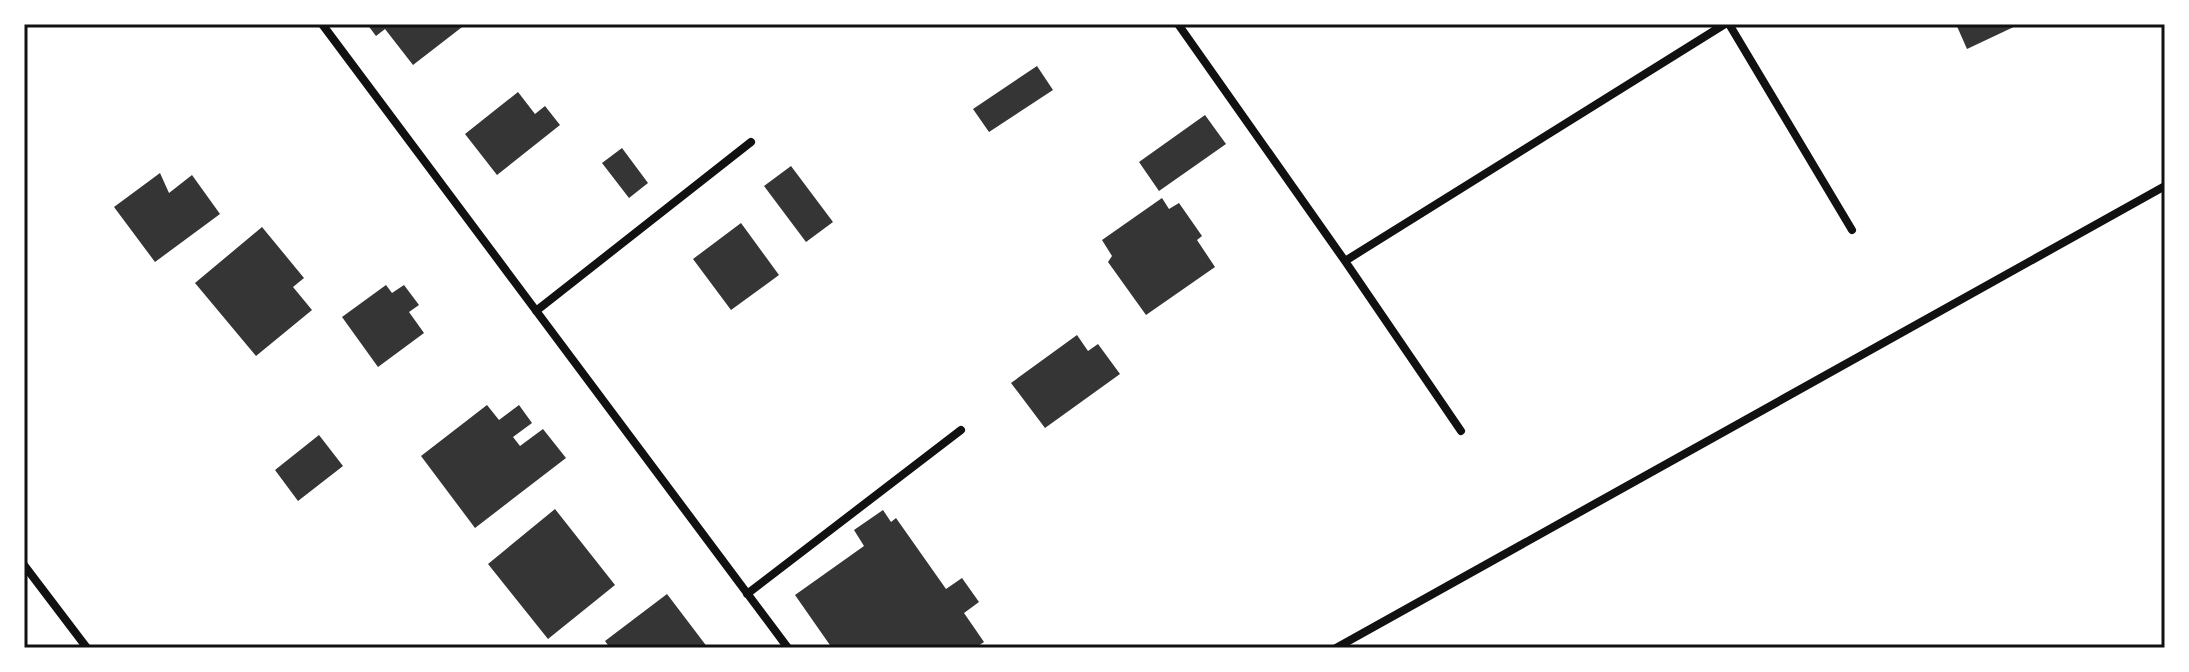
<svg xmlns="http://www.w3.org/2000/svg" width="2189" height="672" font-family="'Fira Sans Condensed',sans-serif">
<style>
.building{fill:#353535}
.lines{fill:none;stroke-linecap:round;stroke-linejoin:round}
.minor{stroke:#111;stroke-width:8}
.neatline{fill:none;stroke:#111;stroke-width:3}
</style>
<rect width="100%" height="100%" fill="#fff"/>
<!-- building -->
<path class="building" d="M367,24H466L413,65L385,29L376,36Z
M1956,24H2020L1967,49Z
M1037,66L1053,90L989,132L973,109Z
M518,92L535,114L545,106L560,125L497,175L465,134Z
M1205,115L1226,144L1159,191L1139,162Z
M622,148L648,183L629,198L602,163Z
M791,166L833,222L806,242L764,186Z
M160,173L169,193L192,175L220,214L155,262L114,207Z
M1162,198L1169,209L1179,203L1202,236L1197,240L1215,267L1146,315L1108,262L1112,256L1102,240Z
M741,223L779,275L731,310L693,259Z
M262,227L304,278L293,287L312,310L256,356L195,283Z
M386,285L392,293L404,285L419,305L409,312L424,333L378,367L342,317Z
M1077,335L1088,351L1098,344L1120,374L1045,428L1011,383Z
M487,405L499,420L519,405L532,423L513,437L520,446L543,429L566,458L475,528L421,456Z
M319,435L343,466L298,501L275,470Z
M555,509L615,585L548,639L488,564Z
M883,510L891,522L896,518L946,589L962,578L979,602L964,613L984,642L975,648H832L795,595L864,546L854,530Z
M667,594L708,648H610L605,641Z"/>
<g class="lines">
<!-- minor -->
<path class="minor" d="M322,24L788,648
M1178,24L1345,261L1461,431
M1729,24L1852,230
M1345,261L1725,24
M536,311L751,142
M24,565L87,648
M747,594L961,430
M1336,648L2165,186"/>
</g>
<!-- border -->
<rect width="2189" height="672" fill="none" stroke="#ffffff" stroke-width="52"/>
<rect x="26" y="26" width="2137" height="620" class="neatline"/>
</svg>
